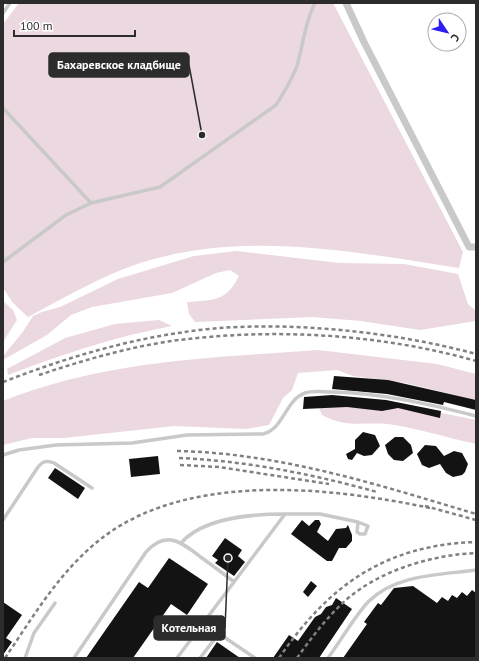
<svg xmlns="http://www.w3.org/2000/svg" width="479" height="661" font-family="'PT Sans',sans-serif">
<style>
.green{fill:#ecd8e0}
.building{fill:#131313}
.lines{fill:none;stroke-linecap:round;stroke-linejoin:round}
.service{stroke:#c9c9c9;stroke-width:3.5}
.minor{stroke:#c9c9c9;stroke-width:7}
.rail{stroke:#818181;stroke-width:2.5;stroke-dasharray:4 3;stroke-linecap:butt}
.leader{fill:none;stroke:#2c2c2c;stroke-width:1.5}
.callout-dot{fill:#2c2c2c;stroke:#fff;stroke-width:1.5}
.callout{fill:#2c2c2c;stroke:#2c2c2c;stroke-width:1.5}
.callout-label{font-size:12px;text-anchor:middle;font-weight:bold;fill:#fff}
</style>
<rect width="100%" height="100%" fill="#fff"/>
<!-- green -->
<path class="green" d="M19,3H333L463,252L459,268C361,253 256,232 158,258C112,269 70,295 28,317L13,303L3,288V24Z
M237,251L339,263L404,264L458,274L468,304L476,311V321L420,330L361,321L313,317L195,322L189,314L187,302C213,300 226,302 239,276L230,270L216,273L172,293L92,307L71,315L47,335L3,360V356L22,333L33,316L42,312L60,307L118,279L194,256Z
M3,301L13,310L17,320L3,342Z
M159,320L172,326C114,337 63,354 8,375L7,369L65,338L115,324Z
M318,350L437,364L476,374V400L405,383L353,376L337,370L298,373L292,390L283,398L269,425L247,429L174,426L64,438H32L3,445V401C106,360 210,358 318,350Z
M388,402L476,420V444C448,438 417,428 388,424C364,422 345,428 322,415L318,405Z"/>
<!-- building -->
<path class="building" d="M334,376L388,380L476,400V410L444,402L443,405L387,394L332,389Z
M332,395L386,400L441,411L440,418L398,408L382,411L347,407L303,409L304,397Z
M363,432L375,435L380,446L372,455L364,456L357,453L352,460L348,459L346,454L355,449V440Z
M395,437H403L411,445L413,453L403,461L394,460L388,454L385,445Z
M425,445L436,446L444,456L454,451L462,453L468,464L465,472L462,475L453,477L446,473L440,464L429,468L422,465L417,454Z
M158,456L160,474L131,477L129,459Z
M55,468L85,488L78,499L48,478Z
M302,520L309,526L315,520H319L321,524L317,532L328,541L336,529L346,528L348,525L352,535V541L346,548H339L332,561H327L291,534Z
M225,538L242,550L238,556L245,562L234,576L215,563L218,560L212,556Z
M169,558L208,584L187,615L171,604L133,658H86L139,582L148,588Z
M311,581L317,586L308,597L303,592Z
M413,586L437,603L442,597L448,601L452,595L457,598L462,592L467,596L472,590L476,593V658H343L367,624L364,622L378,603L381,605L394,588Z
M336,598L352,609L319,658H273L289,635L298,641L315,617L321,614L326,607L332,605Z
M3,602L22,615L6,638L12,642L3,655Z
M217,642L240,658H206Z"/>
<g class="lines">
<!-- service -->
<path class="service" d="M3,13L10,3
M3,108L91,203
M3,262L66,215L91,203L160,187L276,105C284,92 292,80 297,66C303,45 305,22 315,3
M3,455L19,450L56,445L132,443L187,435L263,434C284,429 285,400 305,393C313,390 324,392 332,392C381,393 429,404 476,416
M3,520L38,467C43,461 47,460 54,463L92,488
M181,543C204,517 252,514 285,514
M25,658L34,633L55,603
M74,658L146,552C167,529 182,543 202,558C213,566 224,574 234,582
M177,658L285,514H320L358,522L368,526L365,534H360L357,532L358,522
M200,658L217,636L221,635L255,658
M328,658C340,642 356,614 369,601C397,574 440,575 476,570"/>
<!-- minor -->
<path class="minor" d="M346,3L364,42L469,247H476"/>
<!-- rail -->
<path class="rail" d="M39,375C84,360 132,346 179,340C277,328 381,334 476,361
M3,382C60,360 118,342 178,333C268,318 388,330 476,354
M177,451C280,453 379,485 476,514
M179,458C247,461 312,474 377,492
M180,465L219,467L329,484
M425,506L476,520
M5,658C31,620 55,579 90,548C175,470 326,486 430,508
M279,658C329,585 385,545 476,542
M297,658C312,637 327,617 346,600C380,570 432,555 476,553"/>
</g>
<!-- callouts -->
<path class="leader" d="M202 135L189 65M228 558L225 628"/>
<g class="callout-dot">
<circle cx="202" cy="135" r="4"/>
<circle cx="228" cy="558" r="4"/>
</g>
<g class="callout">
<rect x="49" y="53" width="140" height="24" rx="4"/>
<rect x="154" y="616" width="71" height="24" rx="4"/>
</g>
<g class="callout-label">
<text x="119" y="69">Бахаревское кладбище</text>
<text x="189" y="632">Котельная</text>
</g>
<!-- border -->
<rect width="479" height="661" fill="none" stroke="#2c2c2c" stroke-width="8"/>
<!-- north arrow -->
<g transform="translate(447 32) rotate(125)"><circle r="19" fill="#ffffff" stroke="#ababab"/>
<path d="M0-3L7 15L0 10L-7 15Z" fill="#2c1df4"/>
<text y="-6" font-size="11" font-weight="bold" text-anchor="middle" fill="#2c2c2c">С</text>
</g>
<!-- scale -->
<path d="M14 30v6h121v-6" fill="none" stroke="#2c2c2c" stroke-width="2"/>
<text x="20" y="30" font-size="12" fill="#2c2c2c" stroke="#ffffff" stroke-width="3" paint-order="stroke">100 m</text>
</svg>
